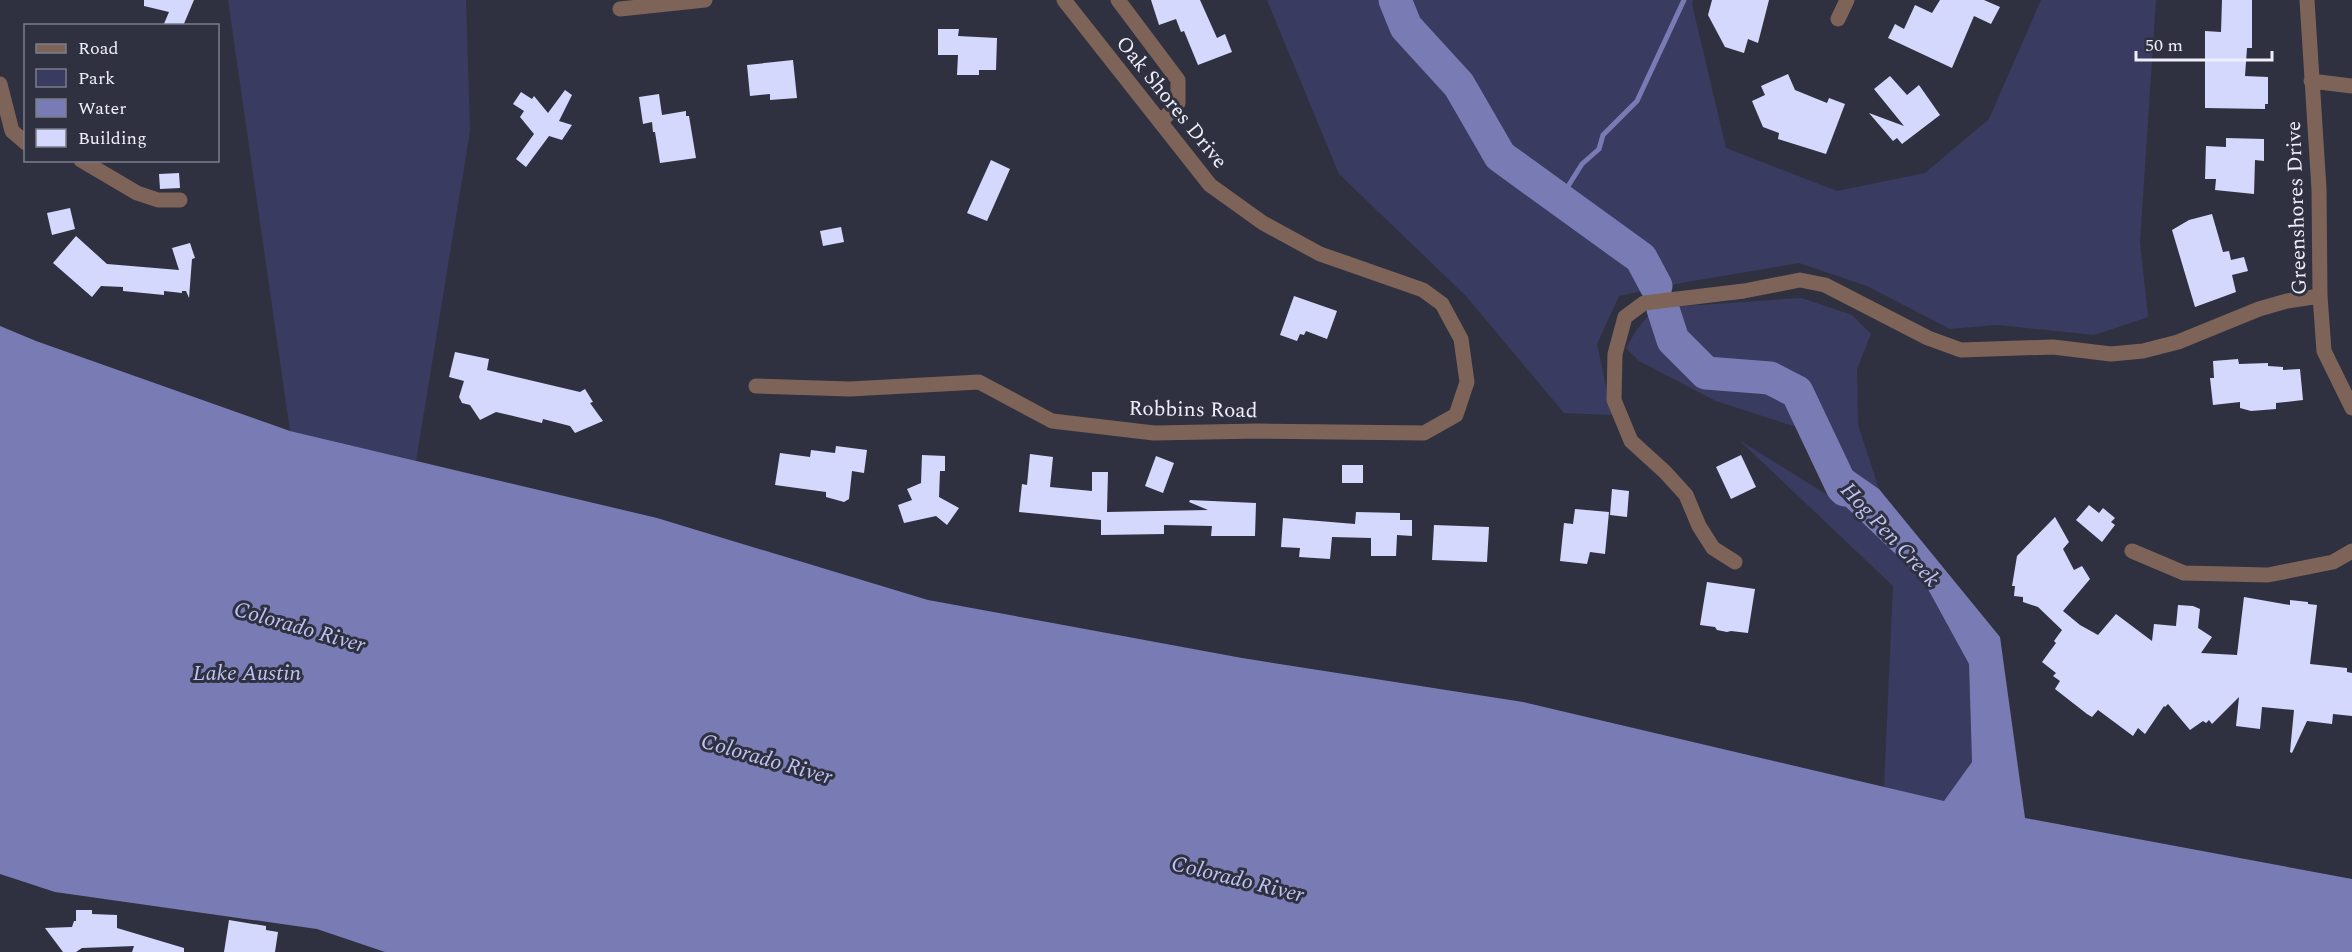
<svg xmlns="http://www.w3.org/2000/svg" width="2352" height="952" font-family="Spectral,serif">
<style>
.green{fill:#3a3b60}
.water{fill:#797cb4}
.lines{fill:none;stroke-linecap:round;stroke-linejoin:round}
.stream{stroke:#797cb4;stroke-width:5}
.river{stroke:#797cb4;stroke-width:33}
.building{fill:#d5d8fd}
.minor{stroke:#7e6458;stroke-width:15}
.labels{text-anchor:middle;stroke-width:6;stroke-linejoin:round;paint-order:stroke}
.street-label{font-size:21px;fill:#eeeff9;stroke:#303140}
.water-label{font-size:22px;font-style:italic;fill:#bfc3f4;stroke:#303140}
</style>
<rect width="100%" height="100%" fill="#303140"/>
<!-- green -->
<path class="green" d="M228,0H466L470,131L416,461L290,431Z
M1267,0H1693L1692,4L1726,148L1837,191L1925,173L1989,119L2041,0H2156L2140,242L2148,317L2094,335L1997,325L1950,329L1867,286L1799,263L1681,283L1619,296L1597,344L1612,415L1564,413L1466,296L1339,174Z
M1801,298L1852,315L1871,334L1857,369L1858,425L1879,489L1817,446L1796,427L1716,401L1639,361L1626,348L1637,329L1655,308Z
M1739,440L1845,506L1923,580L1969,664L1972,762L1945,801L1884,788L1893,586Z"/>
<!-- water -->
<path class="water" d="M0,326L36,341L290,431L657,518L928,600L1242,658L1523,702L1944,801L1972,762L1969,664L1923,580L1845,506L1817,446L1879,489L2000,637L2025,818L2352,879V952H385L317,929L55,892L0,874Z"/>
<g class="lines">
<!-- stream -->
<path class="stream" d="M1560,199L1582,164L1599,149L1603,135L1637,101L1684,0"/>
<!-- river -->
<path class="river" d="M1395,0L1406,27L1459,85L1500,156L1641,258L1656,286
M1663,309L1673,340L1706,373L1770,378L1797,392L1842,487L1845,490"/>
</g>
<!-- building -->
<path class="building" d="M144,0H194L183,26H163L169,12L144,6Z
M1151,0H1200L1217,38L1225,34L1232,52L1198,65L1184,31L1181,32L1176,19L1159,25Z
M1712,0H1769L1758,43L1748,39L1744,53L1725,47L1708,15Z
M1940,0H1984L2000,7L1991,24L1974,16L1952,68L1888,38L1895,24L1904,29L1915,5L1932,13Z
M2222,0H2252V48H2247L2245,76L2268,77V104H2265V109L2205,108V31L2221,32Z
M938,29H959L958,36L997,38L996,70H979V75H957L958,55H938Z
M793,60L797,98L770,100V94L750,96L747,65Z
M1788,74L1795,90L1827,103L1829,98L1845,104L1826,154L1778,139L1779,133L1763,127L1752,101L1765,95L1761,86Z
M1890,76L1907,95L1919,85L1940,115L1902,144L1897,138L1893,141L1869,113L1904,126L1874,89Z
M565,90L572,95L559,121L572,125L562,140L549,136L526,167L516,159L534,134L520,117L524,111L513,104L521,92L532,99L534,96L548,113Z
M659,94L662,115L686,111V116H689L696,158L660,163L655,132H653L652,122L643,124L639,97Z
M2226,138L2264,139V161L2255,160L2254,194L2215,190L2216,179H2205L2206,146L2226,147Z
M991,160L1010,169L987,221L967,213Z
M179,173L180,188L160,189L159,174Z
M70,208L75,229L52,235L47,213Z
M2212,214L2223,252L2229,251L2231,260L2244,257L2248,271L2232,275L2236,292L2195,307L2172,230L2189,220Z
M841,227L844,242L823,246L820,231Z
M76,236L107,264L179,270L172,248L190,243L195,258L192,259L189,298L186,291H182V293L164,291V295L123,291V287L101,286L92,297L53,263Z
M1294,296L1337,311L1327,339L1306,331L1304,335L1300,334L1297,341L1280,335Z
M455,352L489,359L487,370L580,392L585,389L593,402L590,403L603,421L575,433L570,426L543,419L542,423L496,412L480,420L470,405L462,403L459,397L464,381L449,377Z
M2238,359L2239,364L2268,363V366L2283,367V370L2300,369L2303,400L2276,403V409L2251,411L2240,408V402L2213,405L2210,378H2214L2213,361Z
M836,446L867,450L864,473L852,471L849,499L844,502L826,497V492L775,485L780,453L810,457L811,450L835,453Z
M1030,454L1053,457L1050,487L1092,491V472H1108L1107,512L1208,510L1189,502L1190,500L1256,503L1255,536H1211L1212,526L1164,525V534L1101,535V520L1019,512L1022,484L1027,485Z
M922,455L945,456V471H940L939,497L959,508L947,525L936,516L904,523L898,505L912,500L907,489L921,483Z
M1741,455L1756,487L1731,499L1716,467Z
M1156,456L1174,463L1163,493L1145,486Z
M1342,465H1363V483H1342Z
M1612,489L1629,491L1627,517L1610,515Z
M2089,505L2099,513L2103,508L2115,518L2111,522L2115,525L2102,542L2076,520Z
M1575,509L1609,512L1605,554L1590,552L1587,564L1560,561L1564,523L1573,524Z
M1356,512L1400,513V520H1412V536L1397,535L1396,556H1371V538L1332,537L1330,559L1299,557L1300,548L1281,547L1283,518L1355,524Z
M2055,517L2069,542L2063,549L2074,570L2082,566L2090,579L2063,611L2080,625L2098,635L2116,614L2152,641L2154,624L2176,626L2178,605L2193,606L2200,609L2198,628L2212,637L2201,653L2237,655L2244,597L2290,605V600L2308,602V604L2317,605L2310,664L2347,668V672L2352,673V716L2333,714L2332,724L2307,721L2292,753L2290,752L2294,710L2262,707L2260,729L2236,726L2239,697L2212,724L2209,720L2206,723L2203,721L2190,730L2168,704L2165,707L2164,706L2145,734L2138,728L2133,736L2098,710L2092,717L2087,714L2055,689L2060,681L2053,676L2056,673L2042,662L2056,643L2054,641L2062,630L2038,607L2023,602V597L2014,596L2015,586H2012L2017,556Z
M1434,525L1489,527L1487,562L1432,560Z
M1707,582L1755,589L1748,633L1731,631L1727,632L1717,630L1715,627L1700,625Z
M76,910H92V914L117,915V928L184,948V952H132L134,946L82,948L76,952H63L45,928L72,927L74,921H76Z
M229,920L266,926V930L278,932L275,952H224Z"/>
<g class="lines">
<!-- minor -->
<path class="minor" d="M1118,0L1178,80V103L1161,122
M2307,0L2319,189L2320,296L2324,351L2352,408
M620,9L705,0
M1838,19L1847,0
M2311,81L2352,86
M0,84L12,131L26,143
M81,160L137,193L158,200H180
M756,386L850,389L979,382L1052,421L1154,433L1259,431L1424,433L1456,415L1467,382L1461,339L1442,304L1423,290L1320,254L1263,223L1210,185L1064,0
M2132,551L2184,573L2268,575L2333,562L2352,551
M1735,562L1713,548L1699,526L1686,495L1665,472L1631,441L1614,400L1615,354L1625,317L1644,303L1744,291L1800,280L1825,285L1928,338L1961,350L2053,347L2111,354L2143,351L2178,342L2259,309L2287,301L2320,296"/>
</g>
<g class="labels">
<!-- street labels -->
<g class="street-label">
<text transform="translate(1172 102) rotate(51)" y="7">Oak Shores Drive</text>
<text transform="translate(2296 208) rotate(-92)" y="7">Greenshores Drive</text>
<text transform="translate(1193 409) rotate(1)" y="7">Robbins Road</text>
</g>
<!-- water labels -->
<g class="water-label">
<text transform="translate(1891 534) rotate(47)" y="8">Hog Pen Creek</text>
<text transform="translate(300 626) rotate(16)" y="8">Colorado River</text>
<text x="247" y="680">Lake Austin</text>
<text transform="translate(767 758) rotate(16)" y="8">Colorado River</text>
<text transform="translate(1238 878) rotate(14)" y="8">Colorado River</text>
</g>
</g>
<!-- legend -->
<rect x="24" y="24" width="195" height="138" fill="#303140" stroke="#7c7d8a" stroke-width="1.5"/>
<rect x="36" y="44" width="30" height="9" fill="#7e6458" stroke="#7c7d8a" stroke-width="1.5"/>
<text x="78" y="54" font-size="18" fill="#eeeff9">Road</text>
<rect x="36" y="69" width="30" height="18" fill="#3a3b60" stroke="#7c7d8a" stroke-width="1.5"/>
<text x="78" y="84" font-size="18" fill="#eeeff9">Park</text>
<rect x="36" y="99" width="30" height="18" fill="#797cb4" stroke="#7c7d8a" stroke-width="1.5"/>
<text x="78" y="114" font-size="18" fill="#eeeff9">Water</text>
<rect x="36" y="129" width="30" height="18" fill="#d5d8fd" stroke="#7c7d8a" stroke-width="1.5"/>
<text x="78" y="144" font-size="18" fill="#eeeff9">Building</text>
<!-- scale -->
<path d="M2136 51v9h136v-9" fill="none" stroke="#eeeff9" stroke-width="3"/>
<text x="2145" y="51" font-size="18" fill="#eeeff9" stroke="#303140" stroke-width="4.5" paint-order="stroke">50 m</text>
</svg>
